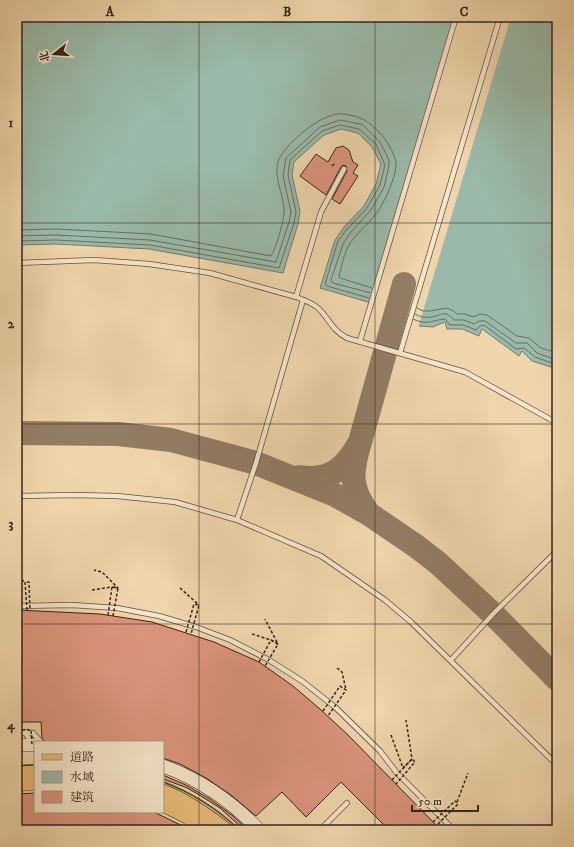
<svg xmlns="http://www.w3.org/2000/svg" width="574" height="847" font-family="'IM FELL DW Pica','Noto Serif SC',serif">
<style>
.green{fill:#bbbd87;stroke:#787052}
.water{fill:#9ab9a9;stroke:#717d71}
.pier{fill:#efd5ab}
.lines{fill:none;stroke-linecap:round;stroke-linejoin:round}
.shore{stroke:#676e62;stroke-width:1}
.taxiway{stroke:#927c64;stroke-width:24}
.building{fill:#db947c;stroke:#34241c}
.lane-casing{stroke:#635040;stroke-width:6}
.secondary-casing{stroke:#34241c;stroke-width:14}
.primary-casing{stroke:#34241c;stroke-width:16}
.path{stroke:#34241c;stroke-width:1.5;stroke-dasharray:3 2;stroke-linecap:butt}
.lane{stroke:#f5e4c8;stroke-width:4.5}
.secondary{stroke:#f5e4c8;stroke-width:13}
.primary{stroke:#e8ba76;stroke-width:15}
.tram{stroke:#34241c;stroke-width:1}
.path-bridge{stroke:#34241c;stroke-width:1.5;stroke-dasharray:3 2;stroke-linecap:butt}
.grid{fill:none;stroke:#34241c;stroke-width:1;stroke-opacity:0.55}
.neatline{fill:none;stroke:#34241c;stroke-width:1.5}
.grid-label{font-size:13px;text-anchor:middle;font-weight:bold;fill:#34241c}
</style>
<rect width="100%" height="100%" fill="#efd5ab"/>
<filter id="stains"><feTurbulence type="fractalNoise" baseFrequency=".005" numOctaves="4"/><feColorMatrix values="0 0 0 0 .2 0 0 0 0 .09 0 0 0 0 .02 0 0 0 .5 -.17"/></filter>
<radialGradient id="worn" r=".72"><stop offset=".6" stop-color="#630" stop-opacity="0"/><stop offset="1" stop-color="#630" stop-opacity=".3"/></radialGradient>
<!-- green -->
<path class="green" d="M163,781C191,792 218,808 240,830H230L163,788Z"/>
<!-- water -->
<path class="water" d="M17,17H557V372L551,367L532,361L522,351L519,356L482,329L479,336L462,329H447L445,322L433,327L419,326L371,303L320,288L335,240L344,227L364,206L376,184L381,164L372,147L358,133L341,129L324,135L294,162L292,175L300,211L298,224L283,273L149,249L56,244L17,245Z"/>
<!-- pier -->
<path class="pier" d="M454,17H511L418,328L369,304Z"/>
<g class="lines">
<!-- shore -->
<path class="shore" d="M17,230L56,229L151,234L271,256C276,249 284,220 284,212C285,195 269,171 282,154C292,139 324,111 344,114C362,117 367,120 380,133C387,140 394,153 396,162C397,176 384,204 375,215C367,226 356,233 349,245C344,253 342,266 339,276L340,278L372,288
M17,236L56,235L150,240L276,262L289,222L291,212L283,176L286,158L320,127L340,120L360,124L364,126L380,142L389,160V166L384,187L371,210L351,232L343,244L331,280L333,283L371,293
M17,241L56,240L150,245L279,268L294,223L296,212L288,175L290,160L322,131L340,125L359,129L376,144L385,165L380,185L367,208L347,229L338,241L325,284L327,286L369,298
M417,308L423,311H430L446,308L452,310L457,314H465L473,317L480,314L487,315L517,336L529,338L541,348L557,353
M415,314C420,317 425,318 431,317C441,316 445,309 454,320H464L474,324L479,321H485L516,343H527L537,353L557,360
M413,319C427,326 432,320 445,319L450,325H463L476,330L480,326L484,325L516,349L524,348L535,357L552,363L557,367"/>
<!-- taxiway -->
<path class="taxiway" d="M17,433L118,434L171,440L256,463L335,495L369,514L416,546L438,563L493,614L557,679
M360,442L404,284
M299,477C331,482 345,468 360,442C351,472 349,488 369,514"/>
</g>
<!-- building -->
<path class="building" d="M343,146L349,150L353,162L358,165L353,173L358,176L340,204L332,199L347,171L346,166L343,165L341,167L326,195L300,176L316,154L328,162L336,148Z
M17,610L100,614L152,622L214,642L259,662L293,686L320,709L348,735L441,830H389L341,782L306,817L282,792L256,816L231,795L206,778L180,764L163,758V742H45L42,738L41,722H17Z
M163,775L186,785L210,799L233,816L248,830H244L220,808L196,793L185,787L163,779Z
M35,793V812H154L191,830H145L139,826L138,830H17V794Z"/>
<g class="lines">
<!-- lane casing -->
<g class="lane-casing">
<path id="lane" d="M17,263L94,260L149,264L210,273L296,297C304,300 313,303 319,309C330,320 332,330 347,338L465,372L557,423
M296,297L321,212L344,169
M360,341L456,17
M400,353L500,17
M17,496L75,495L117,496L175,502L237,520L321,556L385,600L411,622L557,765
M237,520L256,463L303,300
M17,606L72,605L117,608L159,616L196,627L230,640L269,660L302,681L335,707L380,751L397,773L454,830
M451,660L493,614L557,551
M17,732L25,733L34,744
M23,732L33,733L41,742
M320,830L347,803"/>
</g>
<!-- secondary casing -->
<g class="secondary-casing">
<path id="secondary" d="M17,745H35
M163,766C199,779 232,802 259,830"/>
</g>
<!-- primary casing -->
<g class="primary-casing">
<path id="primary" d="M17,773L35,772
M17,784L35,782
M163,792C186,801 206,815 225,830
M163,804L187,816L207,830"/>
</g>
<!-- path -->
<path class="path" d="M332,166L335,163
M17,577L25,582
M180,588L199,605
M92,590L112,587L118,588L102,572L94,570
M252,634L271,640L278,644L265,619
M337,668L342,672L346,690
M391,735L403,768L412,759L406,720
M457,802L468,773"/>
<!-- lane -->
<use href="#lane" class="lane"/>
<!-- secondary -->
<use href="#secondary" class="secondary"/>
<!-- primary -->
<use href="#primary" class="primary"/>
<!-- tram -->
<path class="tram" d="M17,766L35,765
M163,782C190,792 218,809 239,830"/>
<!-- path-bridge -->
<path class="path-bridge" d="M27,610L25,582H29L30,611
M108,615L112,587L118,588L113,616
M186,632L194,604L199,605L191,634
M259,662L271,640L278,644L265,666
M323,711L340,686L346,690L328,716
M17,730H31L32,745
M392,780L412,759L415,762L396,784
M433,822L455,801L458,804L437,825"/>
</g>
<!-- grid -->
<path class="grid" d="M199,17V830M375,17V830M17,223H557M17,424H557M17,624H557"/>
<!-- margin -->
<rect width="574" height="847" fill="none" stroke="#efd5ab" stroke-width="44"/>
<!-- legend -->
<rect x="34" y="741" width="130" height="72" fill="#f5e4c8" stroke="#a89783"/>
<rect x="42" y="754" width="20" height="6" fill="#e8ba76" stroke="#a89783"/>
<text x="70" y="761" font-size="12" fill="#34241c">道路</text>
<rect x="42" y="771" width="20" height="12" fill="#9ab9a9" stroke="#a89783"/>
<text x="70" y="781" font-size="12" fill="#34241c">水域</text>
<rect x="42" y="791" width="20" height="12" fill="#db947c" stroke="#a89783"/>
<text x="70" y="801" font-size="12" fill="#34241c">建筑</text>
<!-- north arrow -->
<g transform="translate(54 54) rotate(253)" stroke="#f5e4c8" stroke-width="3" paint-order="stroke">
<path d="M0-3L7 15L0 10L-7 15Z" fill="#34241c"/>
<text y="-6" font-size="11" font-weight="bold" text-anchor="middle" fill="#34241c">北</text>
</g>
<!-- scale -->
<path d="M412 805v6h66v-6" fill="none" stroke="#34241c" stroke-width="2"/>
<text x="418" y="805" font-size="12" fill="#34241c" stroke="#f5e4c8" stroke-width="3" paint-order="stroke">50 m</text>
<rect x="22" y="22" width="530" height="803" class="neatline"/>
<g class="grid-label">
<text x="110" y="16">A</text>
<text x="287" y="16">B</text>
<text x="464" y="16">C</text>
<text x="11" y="127">1</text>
<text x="11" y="328">2</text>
<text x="11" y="528">3</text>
<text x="11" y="729">4</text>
</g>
<rect width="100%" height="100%" filter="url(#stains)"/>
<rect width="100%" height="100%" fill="url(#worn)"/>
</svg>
